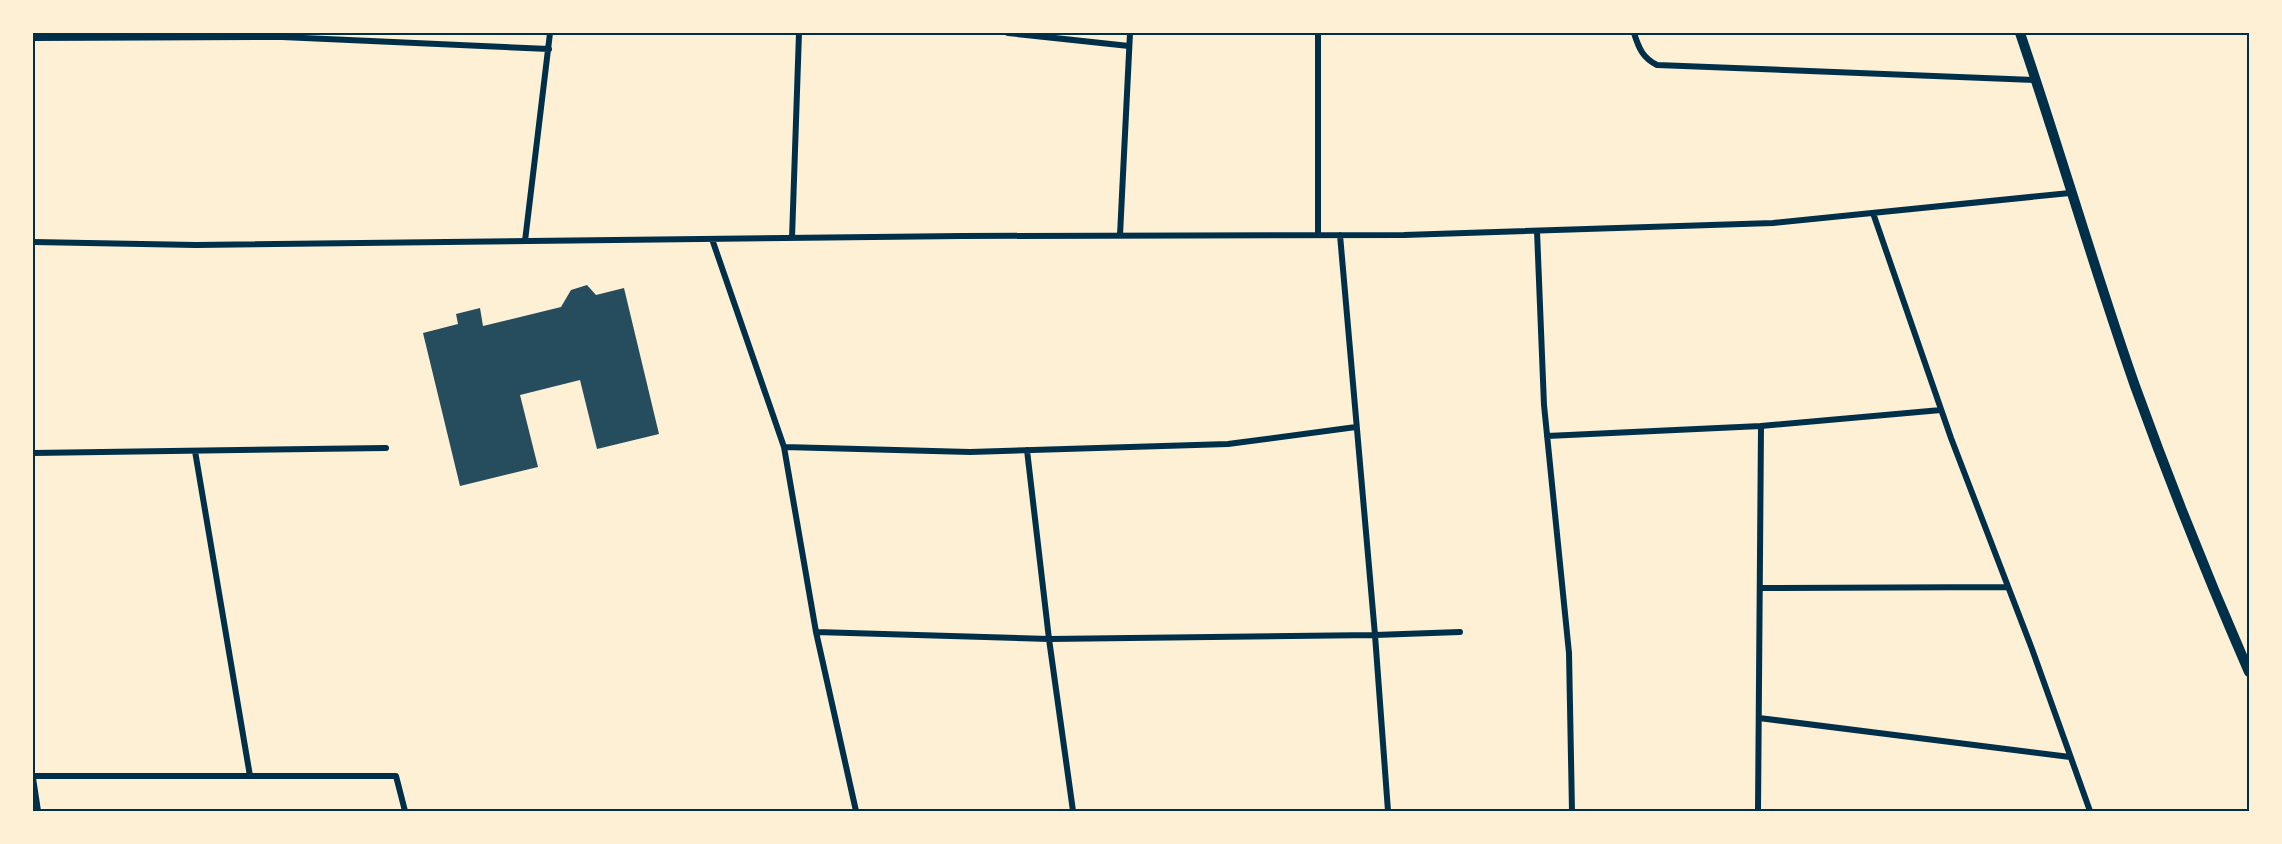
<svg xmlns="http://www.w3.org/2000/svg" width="2282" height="844" font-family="'Noto Sans',sans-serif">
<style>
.building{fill:#264d5e}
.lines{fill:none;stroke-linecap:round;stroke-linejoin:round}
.minor{stroke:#003049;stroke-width:6}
.tertiary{stroke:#003049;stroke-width:10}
.neatline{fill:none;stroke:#003049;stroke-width:2}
</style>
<rect width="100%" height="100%" fill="#fdf0d5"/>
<!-- building -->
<path class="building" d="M587,285L596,295L624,288L659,434L597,449L580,380L520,395L538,467L460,486L423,333L458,324L456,314L480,308L483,326L561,307L571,290Z"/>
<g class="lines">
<!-- minor -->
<path class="minor" d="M1008,33L1129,46
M1318,33V235
M1634,33C1639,49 1643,58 1657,65L2036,80
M33,38L282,37L549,49
M1873,213L1951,438L2032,649L2090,811
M1537,231L1544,405L1569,653L1572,811
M1120,235L1130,33
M1340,235L1375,635L1388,811
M792,238L799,33
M712,239L784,447L816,632L856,811
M525,241L550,33
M33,242L196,245L962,236L1404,235L1773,223L2070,193
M1547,436L1761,426
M784,447L970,452L1228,444L1356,427
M1027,450L1049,639L1073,811
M195,451L250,776
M33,453L386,448
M1760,588L2008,587
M816,632L1049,639L1375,635L1460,632
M1759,718L2070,757
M33,776H396L405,811
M33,778L38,811
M1758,811L1761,426L1941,410"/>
<!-- tertiary -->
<path class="tertiary" d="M2020,33C2060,150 2094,269 2135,386C2170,483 2208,578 2249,672"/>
</g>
<!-- border -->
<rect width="2282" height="844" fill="none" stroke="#fdf0d5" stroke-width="69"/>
<rect x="34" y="34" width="2214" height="776" class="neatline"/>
</svg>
